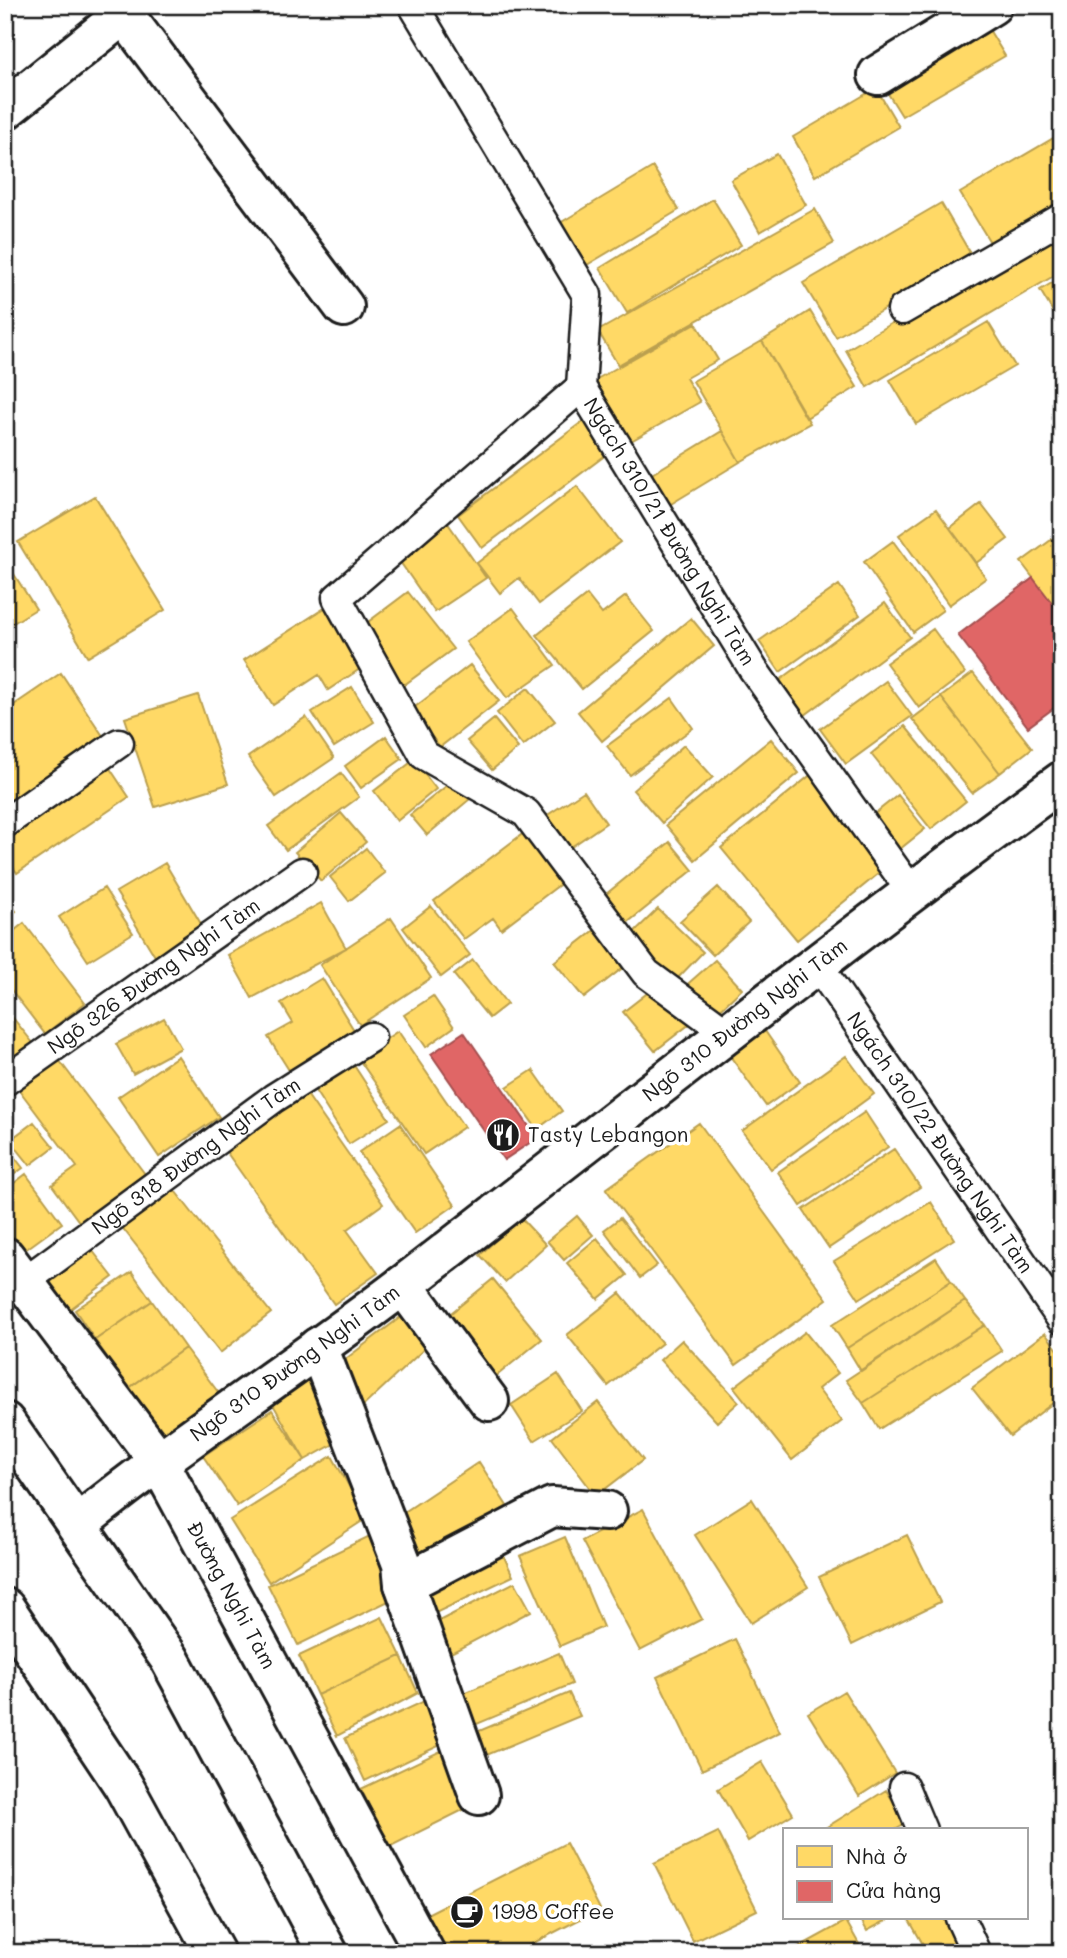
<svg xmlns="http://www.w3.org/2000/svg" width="1067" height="1958" font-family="Mali,sans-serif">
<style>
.homes{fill:#ffd966;stroke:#bba050;stroke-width:2}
.shops{fill:#e06666;stroke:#a55050;stroke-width:2}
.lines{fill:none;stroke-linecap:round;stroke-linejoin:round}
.lane-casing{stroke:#1c1c1c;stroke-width:33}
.street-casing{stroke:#1c1c1c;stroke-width:44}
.secondary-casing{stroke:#1c1c1c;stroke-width:44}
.primary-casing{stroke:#1c1c1c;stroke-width:44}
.lane{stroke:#fff;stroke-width:28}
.street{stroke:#fff;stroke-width:38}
.secondary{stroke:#fff;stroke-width:38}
.primary{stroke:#fff;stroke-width:38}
.labels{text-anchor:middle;stroke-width:7;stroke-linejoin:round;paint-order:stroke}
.street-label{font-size:21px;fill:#1c1c1c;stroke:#fff}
.poi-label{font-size:21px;fill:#1c1c1c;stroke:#fff;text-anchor:start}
</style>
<rect width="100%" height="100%" fill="#fff"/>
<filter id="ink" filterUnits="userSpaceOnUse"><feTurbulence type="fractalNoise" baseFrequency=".0143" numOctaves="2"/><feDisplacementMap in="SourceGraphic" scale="14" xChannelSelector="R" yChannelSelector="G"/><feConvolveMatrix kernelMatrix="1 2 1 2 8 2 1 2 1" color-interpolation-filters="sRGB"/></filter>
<g filter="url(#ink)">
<!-- homes -->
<path class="homes" d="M985,23L1005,56L902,116L882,84Z
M876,88L899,127L815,176L793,137Z
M1062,133V214L996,252L960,193Z
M777,154L806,205L760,232L731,180Z
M653,167L679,210L587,265L560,223Z
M713,199L741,245L627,313L600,268Z
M941,203L973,258L836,337L803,283Z
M815,209L834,243L618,365L598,331Z
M1051,229L1062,247V271L867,387L846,350Z
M1062,277V327L1040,290Z
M810,311L857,387L806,418L762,341Z
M988,322L1015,366L916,424L890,380Z
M696,323L718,360L686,378L700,402L631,441L595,380Z
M762,341L810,423L740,462L693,381Z
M590,416L615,448L482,548L458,515Z
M722,431L740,462L661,510L642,480Z
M577,486L620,542L539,604L519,578L500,593L477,563Z
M95,496L165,610L88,657L18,542Z
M981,504L1008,539L976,563L950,528Z
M936,509L986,578L949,605L899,535Z
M447,522L486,578L435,612L396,556Z
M1062,532V616L1021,562Z
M893,541L943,610L913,632L864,562Z
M5,560L36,609L5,628Z
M839,585L860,615L780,672L759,641Z
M408,592L453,649L404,685L360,628Z
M587,595L602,614L626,596L654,631L582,689L537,635Z
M885,603L910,637L801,718L776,683Z
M331,604L369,663L328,690L319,675L273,705L244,660Z
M513,608L555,665L507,698L466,642Z
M691,618L714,646L602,741L578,712Z
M933,629L965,673L919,708L886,663Z
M470,665L499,701L440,747L411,710Z
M61,673L107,742L12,805L5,795V711Z
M973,673L1032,748L1000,773L941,697Z
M886,681L912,716L846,764L820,729Z
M352,687L374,722L334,747L312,712Z
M528,688L555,721L523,746L497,713Z
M198,695L228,784L155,807L125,718Z
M941,697L1000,773L972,793L912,719Z
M672,698L693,728L630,775L607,746Z
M306,717L334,758L276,797L248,757Z
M494,719L518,748L492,770L467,741Z
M905,726L966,801L931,829L871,754Z
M386,736L402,759L361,788L345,766Z
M771,739L799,773L695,860L666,825Z
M684,745L713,777L662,823L633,790Z
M414,760L436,789L397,821L374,791Z
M107,764L129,797L17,873L5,855V834Z
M341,773L359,797L286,850L268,826Z
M813,773L889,865L797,940L721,848Z
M454,780L470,799L427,835L410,815Z
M584,791L606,823L565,851L543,818Z
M898,795L925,829L895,853L868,819Z
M341,813L366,842L321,881L295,852Z
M529,829L567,879L501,929L493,918L464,939L434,901Z
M670,842L693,870L627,923L605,895Z
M366,848L385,873L349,901L330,877Z
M165,863L204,929L156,958L116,892Z
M718,887L749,922L713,955L680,921Z
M104,888L133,933L88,961L59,917Z
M5,898L16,911L5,920Z
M321,903L346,948L252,998L228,955Z
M431,906L470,955L441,977L403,928Z
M658,909L703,952L674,982L628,938Z
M391,918L431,978L360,1025L320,965Z
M24,923L85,1003L45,1034L5,982V938Z
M595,930L625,966L584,998L554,962Z
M473,960L507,1004L489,1018L454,975Z
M715,960L742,989L710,1019L683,988Z
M322,978L357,1035L292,1075L268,1037L293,1023L281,1003Z
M659,984L691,1023L655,1051L623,1012Z
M433,996L454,1027L426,1047L404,1015Z
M9,1013L33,1043L5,1064V1016Z
M164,1018L181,1048L133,1074L116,1044Z
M398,1031L464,1127L424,1154L358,1058Z
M765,1031L800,1082L766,1106L730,1056Z
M53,1052L148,1178L83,1227L52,1185L77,1167L14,1083Z
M178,1056L219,1117L159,1157L118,1097Z
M846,1056L874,1094L771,1169L742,1131Z
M353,1064L389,1119L349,1144L314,1089Z
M533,1070L562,1111L537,1129L507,1087Z
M301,1086L383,1204L347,1230L378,1273L334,1304L220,1143Z
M865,1112L888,1147L801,1206L778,1172Z
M34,1122L54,1147L30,1165L10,1140Z
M699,1123L827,1299L736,1365L606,1189Z
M400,1124L455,1205L415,1233L359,1152Z
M5,1145L23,1168L5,1181Z
M894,1149L920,1187L829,1248L803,1210Z
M26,1174L62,1223L21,1253L5,1233V1190Z
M172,1187L271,1313L220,1353L121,1226Z
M931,1202L954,1239L859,1299L834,1261Z
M577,1216L593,1235L564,1260L547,1241Z
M520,1217L546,1245L505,1282L480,1255Z
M620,1218L657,1265L640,1278L604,1230Z
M597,1238L627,1275L598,1299L567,1263Z
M92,1250L113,1277L69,1310L48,1284Z
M936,1258L951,1281L847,1348L832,1325Z
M132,1272L152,1301L95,1340L75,1310Z
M493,1279L542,1339L489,1382L440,1322Z
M951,1281L965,1301L861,1371L847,1348Z
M620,1293L662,1343L608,1386L567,1335Z
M152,1301L185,1348L129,1388L95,1340Z
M965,1301L985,1325L863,1403L846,1380Z
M414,1307L438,1336L357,1412L339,1364Z
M985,1325L1002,1351L879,1429L863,1403Z
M805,1332L838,1373L818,1389L842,1421L792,1460L734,1387Z
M1045,1333L1062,1355V1396L1010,1436L972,1388Z
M682,1340L739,1402L717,1422L660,1360Z
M185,1348L221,1396L167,1436L129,1388Z
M558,1374L582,1411L534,1441L511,1405Z
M316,1376L350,1435L305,1460L271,1401Z
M598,1402L643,1460L596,1496L552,1438Z
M272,1410L305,1460L237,1506L203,1456Z
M332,1456L367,1518L269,1582L230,1520Z
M479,1462L507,1506L420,1564L391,1521Z
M752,1499L808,1587L751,1623L695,1535Z
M643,1509L702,1619L640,1651L582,1541Z
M374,1534L403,1594L298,1645L268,1585Z
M907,1535L940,1602L852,1645L819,1577Z
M565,1537L603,1627L560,1646L520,1556Z
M500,1548L513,1576L425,1618L411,1589Z
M515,1582L531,1611L451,1653L435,1623Z
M382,1617L401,1656L317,1695L299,1656Z
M735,1639L780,1732L702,1770L657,1677Z
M559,1653L572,1684L465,1729L452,1698Z
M401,1656L418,1693L337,1736L317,1695Z
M844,1691L895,1773L859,1796L808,1713Z
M569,1693L580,1716L482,1757L472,1734Z
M433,1697L453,1739L365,1781L345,1738Z
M447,1748L475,1804L389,1847L361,1789Z
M762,1762L793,1814L748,1841L718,1789Z
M886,1790L907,1823L895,1830H822Z
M718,1832L757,1910L693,1941L654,1863Z
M566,1843L600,1909L514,1953H442L423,1916Z
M860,1918H891L867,1931Z
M908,1918H951L964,1941L943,1953H928Z
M846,1921L864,1953H788Z"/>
<!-- shops -->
<path class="shops" d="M1033,578L1062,616V702L1028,727L958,635Z
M464,1032L537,1138L504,1160L431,1054Z"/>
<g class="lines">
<!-- lane casing -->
<g class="lane-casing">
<g id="lane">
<path id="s1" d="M413,5L587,295L581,387L753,669L911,891"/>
<path d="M902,310L1062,218"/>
<path d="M581,387L337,598L424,755L526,813L646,973L726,1032"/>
<path d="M5,823L119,743"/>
<path id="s2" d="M817,964L1062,1320"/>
<path id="s3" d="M5,1081L302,872"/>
<path id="s4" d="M25,1281L274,1098L371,1037"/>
<path d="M904,1787L922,1830"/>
<path d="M960,1918L976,1953"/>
</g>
</g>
<!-- street casing -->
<g class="street-casing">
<g id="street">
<path d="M117,5L344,307"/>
<path d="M878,75L992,5"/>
<path d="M5,110L124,14"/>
<path d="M403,1285L489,1401"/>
<path d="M318,1347L402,1564L404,1584L479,1795"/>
<path id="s5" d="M78,1524C184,1438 299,1365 407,1282C625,1114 839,943 1062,781"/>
<path d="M404,1584L552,1507L607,1511"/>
</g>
</g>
<!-- secondary casing -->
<g class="secondary-casing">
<g id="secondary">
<path id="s6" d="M5,1257L158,1460L425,1953"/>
</g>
</g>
<!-- primary casing -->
<g class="primary-casing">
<path id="primary" d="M5,1422L169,1658L328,1953
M5,1608L123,1785L215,1953"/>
</g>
<!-- lane -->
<use href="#lane" class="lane"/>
<!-- street -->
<use href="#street" class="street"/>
<!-- secondary -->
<use href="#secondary" class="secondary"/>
<!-- primary -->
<use href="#primary" class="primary"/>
</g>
</g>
<!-- icons -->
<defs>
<g id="restaurant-disc" transform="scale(1.75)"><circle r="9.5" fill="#1c1c1c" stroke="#fff"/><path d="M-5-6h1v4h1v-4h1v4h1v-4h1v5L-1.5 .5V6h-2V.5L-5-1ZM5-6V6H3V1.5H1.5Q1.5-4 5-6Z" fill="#fff"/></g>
<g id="cafe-disc" transform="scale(1.75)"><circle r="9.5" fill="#1c1c1c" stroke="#fff"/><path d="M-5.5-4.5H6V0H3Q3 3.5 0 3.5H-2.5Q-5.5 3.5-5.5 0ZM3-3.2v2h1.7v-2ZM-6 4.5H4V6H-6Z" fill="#fff"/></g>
</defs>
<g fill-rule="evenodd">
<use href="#restaurant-disc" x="503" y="1135"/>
<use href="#cafe-disc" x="467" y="1912"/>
</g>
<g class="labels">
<!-- street labels -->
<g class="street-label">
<text dy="7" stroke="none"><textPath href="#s1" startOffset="600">Ngách 310/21 Đường Nghi Tàm</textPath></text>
<text dy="7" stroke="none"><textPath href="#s3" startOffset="182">Ngõ 326 Đường Nghi Tàm</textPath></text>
<text dy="7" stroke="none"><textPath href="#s5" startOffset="836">Ngõ 310 Đường Nghi Tàm</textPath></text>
<text dy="7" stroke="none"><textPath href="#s2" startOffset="217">Ngách 310/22 Đường Nghi Tàm</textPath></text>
<text dy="7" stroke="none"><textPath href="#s4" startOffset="212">Ngõ 318 Đường Nghi Tàm</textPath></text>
<text dy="7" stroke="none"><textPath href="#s5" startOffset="270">Ngõ 310 Đường Nghi Tàm</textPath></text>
<text dy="7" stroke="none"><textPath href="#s6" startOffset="408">Đường Nghi Tàm</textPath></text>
</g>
<!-- poi labels -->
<g class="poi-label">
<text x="528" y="1142">Tasty Lebangon</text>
<text x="491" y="1919">1998 Coffee</text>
</g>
</g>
<!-- margin -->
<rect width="1067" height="1958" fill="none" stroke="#fff" stroke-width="28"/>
<rect x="14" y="14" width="1039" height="1930" fill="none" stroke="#1c1c1c" stroke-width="2.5" filter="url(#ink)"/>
<!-- legend -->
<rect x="783" y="1828" width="245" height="91" fill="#ffffff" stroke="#a4a4a4" stroke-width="2"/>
<rect x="797" y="1846" width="35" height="21" fill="#ffd966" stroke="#a4a4a4" stroke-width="2"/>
<text x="846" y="1864" font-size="21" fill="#1c1c1c">Nhà ở</text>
<rect x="797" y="1881" width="35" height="21" fill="#e06666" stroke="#a4a4a4" stroke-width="2"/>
<text x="846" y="1898" font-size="21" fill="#1c1c1c">Cửa hàng</text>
</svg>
